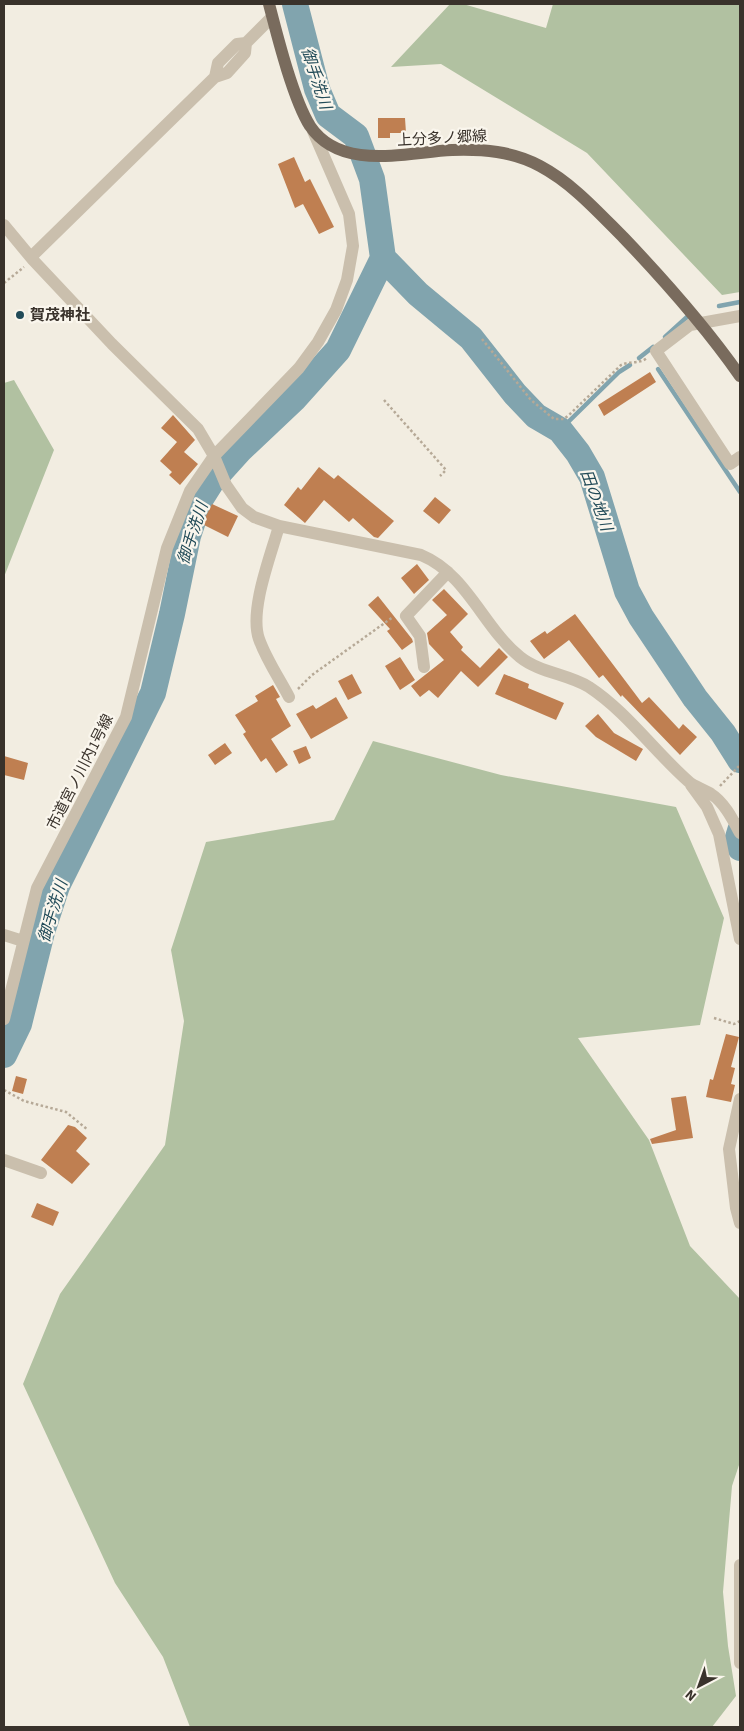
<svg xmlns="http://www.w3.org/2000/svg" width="744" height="1731" font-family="'Source Sans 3','Noto Sans JP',sans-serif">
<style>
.green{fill:#b1c1a1}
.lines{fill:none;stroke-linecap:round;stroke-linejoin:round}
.stream{stroke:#81a4ae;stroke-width:4.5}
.river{stroke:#81a4ae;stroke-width:26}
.building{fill:#bf7f51}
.path{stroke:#b6a997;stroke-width:2.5;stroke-dasharray:2.5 2.5;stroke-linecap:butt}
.minor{stroke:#cabfad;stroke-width:12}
.major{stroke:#796b5d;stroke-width:12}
.poi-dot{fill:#224b58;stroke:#faf6ed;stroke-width:2}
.labels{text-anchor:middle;stroke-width:4.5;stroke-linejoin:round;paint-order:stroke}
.street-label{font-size:15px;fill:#39322b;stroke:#faf6ed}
.poi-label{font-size:15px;font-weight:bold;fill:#39322b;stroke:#faf6ed;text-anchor:start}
.water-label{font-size:16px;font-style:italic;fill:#224b58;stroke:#faf6ed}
</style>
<rect width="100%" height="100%" fill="#f2ede1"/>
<!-- green -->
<path class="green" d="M450,4H463L546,28L553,4H740V292L722,295L587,153L441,64L391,67Z
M14,380L54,450L4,577V383Z
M373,741L501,775L676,807L724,918L700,1025L578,1038L649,1140L690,1246L740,1299V1462L732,1486L723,1592L728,1646L736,1696L712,1727H190L163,1657L115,1583L23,1384L60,1294L165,1145L184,1021L171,950L206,842L334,820Z"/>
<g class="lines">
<!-- stream -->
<path class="stream" d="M719,306L740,302
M665,337L687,317
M639,358L653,347
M658,369L740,492
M560,430L619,372L630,365"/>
<!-- river -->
<path class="river" d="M383,258L418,294L471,338L515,394L536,416L560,430L578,453L592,477L627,591L641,617L695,698L723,733L740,760
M740,831L737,841L740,848
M4,1055L19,1024L42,932L57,886L153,693L172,614L188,536L200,500L212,481L240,450L294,399L338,350L383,258L372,179L356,136L328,115L317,89L295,4"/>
</g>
<!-- building -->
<path class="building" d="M378,118H405L406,133H390V138H378Z
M294,157L305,182L310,179L334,227L319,234L303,204L295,208L278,164Z
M650,372L656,382L604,416L598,405Z
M173,415L195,440L184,452L198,464L180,485L169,475L172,472L160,461L177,442L161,428Z
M319,467L334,479L338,475L394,521L378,538L374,537L353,518L349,522L324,500L305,523L284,505L298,487L301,490Z
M435,497L451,510L439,524L423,511Z
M212,504L238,516L228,537L202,524Z
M417,564L429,580L414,594L401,578Z
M444,589L468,614L450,632L463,647L461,650L480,668L499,648L508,657L478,687L461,671L438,698L429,690L420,697L411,686L444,660L429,644L427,633L447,615L432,600Z
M378,596L412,639L413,642L402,650L387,631L390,629L368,605Z
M575,614L642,703L649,697L679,729L683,724L697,737L680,755L622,695L621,697L603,675L599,678L569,640L544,659L530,641L545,631L547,634Z
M400,657L415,680L400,690L385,666Z
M352,674L362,693L348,700L338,681Z
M504,674L529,684L528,688L564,703L556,720L495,694Z
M273,685L280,697L276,699L291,726L271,739L288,765L276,773L266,758L261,762L243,734L246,732L235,715L258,701L255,696Z
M336,697L348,718L311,739L296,714L313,705L316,709Z
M598,714L614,733L643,749L636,761L596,737L585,726Z
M225,743L232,753L215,765L208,755Z
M306,746L311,758L299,764L293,751Z
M4,756L28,763L24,780L4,775Z
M726,1034L739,1037L731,1067L735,1068L731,1084L735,1085L731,1102L706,1097L710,1079L713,1080Z
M16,1076L27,1079L23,1094L12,1091Z
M686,1096L693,1138L652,1144L650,1139L676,1130L671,1098Z
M68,1125L75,1127L87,1138L76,1151L90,1164L72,1184L41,1160Z
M37,1203L59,1212L53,1226L31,1217Z"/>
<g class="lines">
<!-- path -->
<path class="path" d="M4,283L24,267
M482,339L531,400L554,419H564L570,414L621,365C629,361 640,364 647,358
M384,400L446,470L440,476
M298,689L312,675L393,617
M720,786L740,765
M714,1018L734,1024L740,1021
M4,1090L24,1101L66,1112L88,1130"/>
<!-- minor -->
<path class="minor" d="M215,77L218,63L237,44L246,43
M4,225L33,260L112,344L198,429L214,456L226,485L242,508L254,517L279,526L421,555C467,574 483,627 520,657C540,673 568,674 589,687C627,712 654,751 688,781C694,787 704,789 711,794C724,802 733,820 740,833
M31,257L215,77L227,73L245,53L246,43L272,17
M740,316L690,325L656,351L730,464L740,457
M279,526C271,555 249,610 259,639C266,659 279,678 289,697
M424,667L420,636L406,616L448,572
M691,785L707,807L719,834L740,939
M4,935L23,941
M4,1019L37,888L126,717L167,548L190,491L214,456L299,368L318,342L336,310L347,280L353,246L349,214L313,131
M740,1099L729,1149L736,1208L740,1223
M4,1160L41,1173
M740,1565V1663"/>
<!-- major -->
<path class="major" d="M269,4C277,35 293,99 310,126C341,172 407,152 452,150C482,149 513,151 540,166C572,183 597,211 623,237C665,281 705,326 740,376"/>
</g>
<!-- markers -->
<circle class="poi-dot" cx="20" cy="315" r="5"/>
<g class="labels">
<!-- street labels -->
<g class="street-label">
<text transform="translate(442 138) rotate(-3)" y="5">上分多ノ郷線</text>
<text transform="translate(80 772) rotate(-63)" y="5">市道宮ノ川内1号線</text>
</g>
<!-- poi labels -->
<g class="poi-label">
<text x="30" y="320">賀茂神社</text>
</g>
<!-- water labels -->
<g class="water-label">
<text transform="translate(317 78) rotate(72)" y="6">御手洗川</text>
<text transform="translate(597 500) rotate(70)" y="6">田の地川</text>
<text transform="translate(192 533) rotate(-72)" y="6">御手洗川</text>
<text transform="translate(52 911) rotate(-73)" y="6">御手洗川</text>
</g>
</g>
<!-- border -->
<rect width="744" height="1731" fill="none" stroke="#39322b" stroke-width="10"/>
<!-- north arrow -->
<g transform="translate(699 1686) rotate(221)" stroke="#faf6ed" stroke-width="4" paint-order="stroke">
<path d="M0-4L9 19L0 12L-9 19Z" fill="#39322b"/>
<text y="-8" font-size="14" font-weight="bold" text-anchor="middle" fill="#39322b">N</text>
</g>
</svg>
